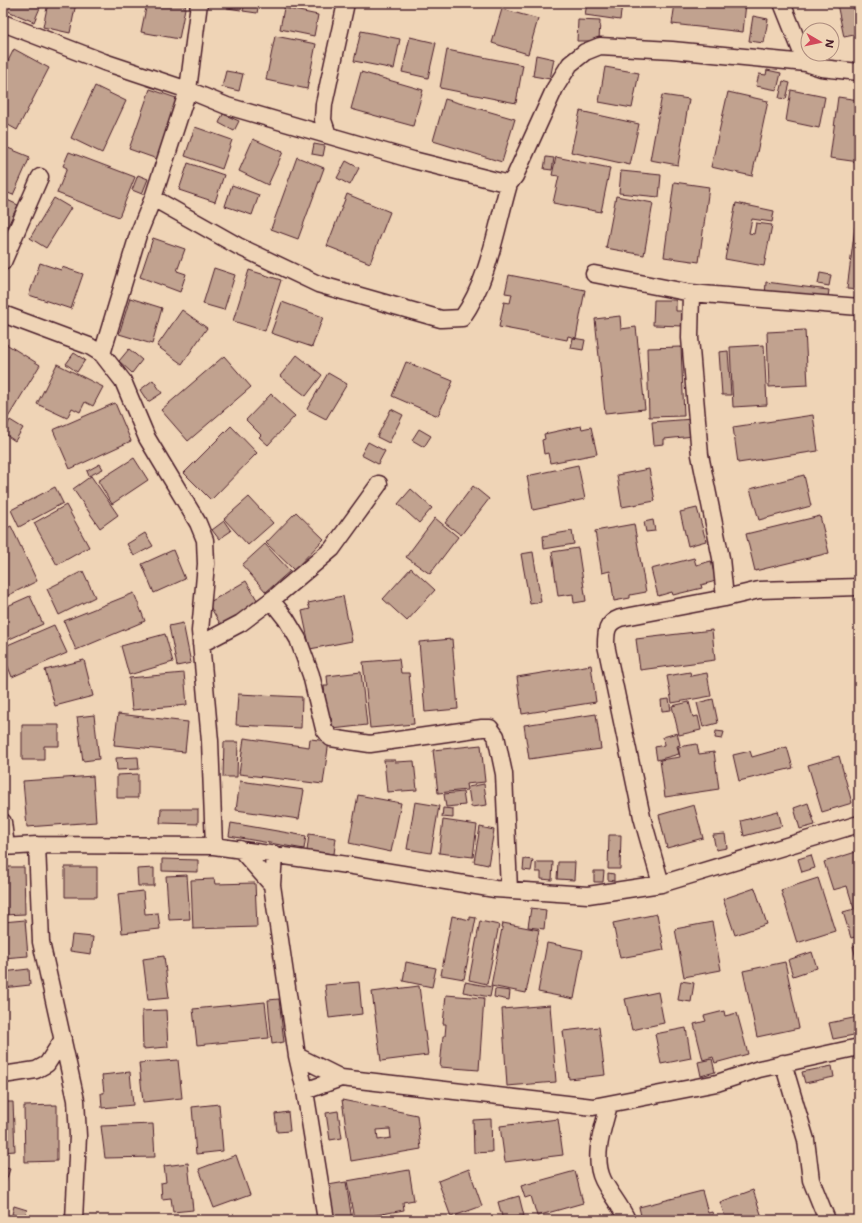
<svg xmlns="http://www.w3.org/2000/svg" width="862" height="1223" font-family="'Shantell Sans',sans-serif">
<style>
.building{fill:#c1a28f;stroke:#4a1f2b;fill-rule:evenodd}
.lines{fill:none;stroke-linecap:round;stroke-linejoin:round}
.street-casing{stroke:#4a1f2b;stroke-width:19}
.street{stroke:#efd4b6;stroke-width:16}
</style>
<rect width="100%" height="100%" fill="#efd4b6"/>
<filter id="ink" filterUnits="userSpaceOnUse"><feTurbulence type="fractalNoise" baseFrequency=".025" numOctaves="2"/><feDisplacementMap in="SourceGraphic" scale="8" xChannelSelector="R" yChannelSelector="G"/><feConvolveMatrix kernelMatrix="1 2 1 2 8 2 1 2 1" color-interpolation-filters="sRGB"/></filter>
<g filter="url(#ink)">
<!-- building -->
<path class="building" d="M3,3H42L34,22L3,9Z
M48,3H76L70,33L43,27Z
M147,3H186L179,39L141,32Z
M228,3H242L241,10L227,8Z
M245,3H259L257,13L243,11Z
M587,3H622L620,20L585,15Z
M675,3H746L743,32L672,24Z
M843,3H859V34L844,37L837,4Z
M284,8L318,15L314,36L280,29Z
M502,9L538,19L528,54L492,43Z
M753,16L768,19L764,43L749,41Z
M578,20L600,21L599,41H577Z
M361,31L400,39L394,69L354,61Z
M275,36L316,44L307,89L266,80Z
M410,37L436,43L428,78L402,72Z
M14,49L49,68L17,130L3,122V71Z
M447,50L523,65L516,103L440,88Z
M536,55L554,59L550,79L533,76Z
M605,67L639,73L632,108L599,102Z
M767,70L781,73L777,90L756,86L759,74L766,75Z
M226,71L243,74L239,91L222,87Z
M361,72L423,90L413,126L351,109Z
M783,81L790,83L786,99L779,98Z
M95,86L126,101L102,153L71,138Z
M150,89L182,100L160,160L129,149Z
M791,90L825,97L819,128L786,121Z
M728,92L768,101L752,176L711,167Z
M662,95L689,99L678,165L650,160Z
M838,97L859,100V162L830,158Z
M445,99L515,119L502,162L433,141Z
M580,111L639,124L630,165L571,152Z
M223,114L239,121L234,131L219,123Z
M195,127L232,140L222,169L185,156Z
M253,139L283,152L268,185L239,171Z
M314,144L325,146L323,156L312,154Z
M3,146L30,157L13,195L3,191Z
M69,152L135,177L119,217L57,193L67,168L63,166Z
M297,157L324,168L298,239L271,229Z
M546,157L554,158L552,170L544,169Z
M556,157L610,168L601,212L553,203L559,176L552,175Z
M346,161L359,168L350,185L337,178Z
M188,163L224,175L215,202L179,190Z
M621,171L661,175L659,197L619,193Z
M138,175L148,179L142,194L132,190Z
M674,182L709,187L699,262L664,257Z
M232,185L259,195L252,215L225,206Z
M347,194L390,212L370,263L327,246Z
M616,196L653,203L644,255L606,248Z
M3,198L18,205L3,236Z
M54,198L71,208L46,248L30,238Z
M736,203L774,211L772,222L752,219L749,233L754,234L756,223L772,225L764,266L725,259Z
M855,227H859V290L847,289Z
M153,238L185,249L177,271L186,274L180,292L140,277Z
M40,263L61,270L62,267L83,274L71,309L29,295Z
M214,268L235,275L224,310L203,304Z
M249,270L281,280L265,331L233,321Z
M820,273L831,275L829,286L818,284Z
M509,275L585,290L576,338L568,336L567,340L499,327L504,302L510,303L512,294L505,293Z
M766,282L829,290L827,304L765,296Z
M130,298L162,308L152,344L119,334Z
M654,300H676V311H683V326L653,325Z
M282,302L323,317L312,347L271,333Z
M182,310L207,328L182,364L157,346Z
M620,316L621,329L636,327L645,409L605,413L595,319Z
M805,330L808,385L769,387L767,332Z
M573,338L585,340L583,350L571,348Z
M3,342L40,365L4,424L3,423Z
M764,345L767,405L733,407L730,347Z
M681,347L684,416L649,417L647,348Z
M129,349L142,360L132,373L119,361Z
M728,351L731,395H722L719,352Z
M74,353L85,360L77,372L66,364Z
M297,355L322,375L306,396L280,376Z
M224,356L251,387L188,441L161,410Z
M406,362L453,381L438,416L392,396Z
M57,364L103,387L93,406L85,402L80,412L72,408L67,418L37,404Z
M328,373L347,384L326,419L307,409Z
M153,380L162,393L148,402L140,390Z
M271,394L295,416L268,445L259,437L261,435L246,420Z
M115,403L131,441L70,469L53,430Z
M391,409L403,415L389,443L377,437Z
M813,415L818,451L738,463L733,427Z
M693,419L694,436L664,439V444L654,445L652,422Z
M10,420L23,428L15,441L3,433Z
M231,426L257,453L211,500L184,473Z
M581,426L582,429L591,427L597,454L550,463L548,453L544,454L542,440L545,439L544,434Z
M419,429L431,436L424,447L412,440Z
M368,442L385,451L378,464L361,455Z
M134,458L148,480L112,504L98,481Z
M100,464L103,469L89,476L87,471Z
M578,465L585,499L533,510L527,476Z
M649,469L655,501L622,507L617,475Z
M804,475L811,506L759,520L750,489Z
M91,476L118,515L100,528L73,489Z
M473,486L489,499L461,535L445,523Z
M55,487L63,503L19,527L11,510Z
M411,489L432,508L419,523L398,504Z
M249,497L273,523L248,545L224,519Z
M66,505L89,547L57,565L34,523Z
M697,508L706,541L688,546L680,512Z
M296,512L324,539L294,570L266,543Z
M820,516L829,553L755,571L746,534Z
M435,518L458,537L430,574L406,557Z
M653,520L655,531L646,532L644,522Z
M224,521L231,531L219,539L212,530Z
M634,524L646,592L630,595V598L614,601L610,571L602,573L595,531Z
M11,526L37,581L3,598V530Z
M572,531L574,544L544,549L543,536Z
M145,533L153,546L134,556L127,544Z
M265,544L290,571L266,592L242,565Z
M578,548L586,601L574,603L573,594L558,596L552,552Z
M173,550L185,579L154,593L142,564Z
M533,552L541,602L530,604L521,554Z
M694,558L696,565L711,561L716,581L701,585L702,588L673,595L672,592L658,596L651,569Z
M411,568L435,590L407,621L383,599Z
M83,571L95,597L59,615L47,589Z
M246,581L260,605L222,627L208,603Z
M134,593L145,621L76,650L64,621Z
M30,596L43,624L3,642V608Z
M343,596L352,641L310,649L302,611L310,609L308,603Z
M183,623L191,663L177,666L169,626Z
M54,625L67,653L12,677L3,654V647Z
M712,630L715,660L640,670L636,639Z
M165,634L173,662L129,675L121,646Z
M452,639L458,709L425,712L419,642Z
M399,659L401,673H409L414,724L370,728L363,662Z
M84,660L93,696L55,706L45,670Z
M591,665L596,702L522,714L517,677Z
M361,672L367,725L333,729L331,718H327L324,686H328L327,676Z
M690,672L691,676L707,673L711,696L672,703L667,676Z
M184,673L187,705L132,710L129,678Z
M238,694L302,697L301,728L236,725Z
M669,699L671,710L662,711L661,700Z
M713,699L718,723L703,727L697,703Z
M689,702L693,717L698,716L701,730L679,735L672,706Z
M118,714L188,722L185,752L114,745Z
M596,714L601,749L529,759L524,725Z
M94,715L99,759L83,761L77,717Z
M22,725H59V746H44V760H22Z
M716,731L724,732L722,739L715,738Z
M677,733L680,745L677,746L679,754L657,760L655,747L664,745L663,737Z
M244,738L309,747L310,739L329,741L323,784L239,774Z
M224,742H238L237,777H223Z
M697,744L699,754L714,752L719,789L665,797L660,760L680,757L678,747Z
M481,745L485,782L466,784L467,790L438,793L433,750Z
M787,747L793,768L739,781L733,755L750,751L752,757Z
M839,756L852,803L822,812L808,765Z
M138,757L139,769L117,770L116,758Z
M384,760H395V762L414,761L417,790L387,792Z
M138,774V798H117V775Z
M93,776L96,822L27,827L23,781Z
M240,781L304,790L299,819L236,810Z
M484,784L487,805L471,807L468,787Z
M463,792L465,805L446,807L444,794Z
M358,795L401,803L391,852L349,843Z
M415,802L439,806L431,853L407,849Z
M808,803L815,825L800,829L794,808Z
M694,805L703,838L667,848L659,815Z
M443,808L453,809V818L442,817Z
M161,809H198V824L160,823Z
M778,811L782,826L744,836L741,821Z
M443,820L477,825L473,857L439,853Z
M231,823L306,836L304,849L229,836Z
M480,827L494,830L488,865L474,862Z
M309,834L336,838L334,854L307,851Z
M725,834L727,848L716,850L713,835Z
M609,835H621L620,869H608Z
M859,851V936L851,938L843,912L854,909L847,886L833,890L824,862Z
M811,855L815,868L802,872L798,859Z
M162,859L198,860V872L162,871Z
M524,859L533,860L531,871L523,870Z
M536,862H553L552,880L541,879V872H536Z
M558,862H575L574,880L557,879Z
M3,867H24L25,914L3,915Z
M65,867H97V897H65Z
M154,868V886H138L137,869Z
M594,871H604L603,882H594Z
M608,873L614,874V881L608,880Z
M187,875L190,919L169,920L166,876Z
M818,878L835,931L797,943L781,890Z
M214,879L215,884L255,883L257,927L193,929L191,880Z
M755,888L767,924L735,935L723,899Z
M143,891L145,914L158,913L160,929L122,933L118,894Z
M531,908L546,910L544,929L528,927Z
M657,914L664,950L620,958L613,923Z
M452,916L470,920V917L476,918L464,979L441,975Z
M25,920L28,956L3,958V922Z
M480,921L499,925L487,984L469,980Z
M712,922L721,970L684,977L675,929Z
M503,923L539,930L526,993L491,986Z
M72,935L93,937L91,954L70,951Z
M547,943L583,950L574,999L538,992Z
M859,945V971L853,946Z
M812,952L817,968L793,976L788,960Z
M164,956L169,998L148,1000L143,959Z
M406,962L436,968L432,987L403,981Z
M785,962L799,1028L757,1037L743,971Z
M29,969L30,985L3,988V972Z
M681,981L694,983L691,1002L678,1000Z
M359,982L362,1014L329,1018L325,985Z
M465,982L492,987L490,997L463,992Z
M419,986L428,1055L381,1061L372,992Z
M495,989L510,991L509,1000L494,997Z
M658,992L664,1023L632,1030L625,999Z
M446,995L484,998L479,1070L440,1067L443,1036H445L446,1024H443Z
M279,999L284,1042L272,1044L268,1000Z
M265,1002L269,1038L197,1045L193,1009Z
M550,1005L556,1082L507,1086L502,1009Z
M166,1010L168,1047L143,1049L142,1011Z
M724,1011L725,1016L737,1013L748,1054L715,1063L713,1057L703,1060L694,1024L706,1021L704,1016Z
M858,1017L859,1034L833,1039L829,1023Z
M599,1027L605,1075L569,1079L563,1031Z
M686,1028L691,1058L661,1064L655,1034Z
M712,1059L715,1072L701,1076L698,1062Z
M178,1060L182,1098L143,1102L139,1063Z
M832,1066L834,1077L805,1083L802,1072Z
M130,1072L133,1105L102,1108L101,1093H104L102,1075Z
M342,1100L417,1115L421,1149L351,1161ZM390,1129L391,1138L378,1140L377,1130Z
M3,1102H13L15,1151L3,1152Z
M219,1104L223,1151L196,1154L192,1107Z
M57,1105V1161L25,1162L24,1106Z
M338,1111L342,1138L330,1140L326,1113Z
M288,1112L290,1131L277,1132L275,1114Z
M491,1119L492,1152L474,1153L473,1120Z
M558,1119L563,1155L505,1162L500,1126Z
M153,1124L155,1157L105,1158L101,1126Z
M236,1155L250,1195L214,1208L199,1169Z
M188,1163L193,1210L173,1212L171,1198L162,1199L161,1183L166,1182L164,1166Z
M3,1167L10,1169L3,1190Z
M469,1169L482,1206L451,1217L438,1181Z
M409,1170L414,1200L403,1202L404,1210L354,1219L347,1181Z
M575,1171L583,1203L537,1216L531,1196L525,1198L521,1186Z
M346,1182L352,1220H334L328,1185Z
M753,1190L763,1220H726L720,1202Z
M702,1191L708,1213L712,1212L714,1220H642L639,1207Z
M519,1196L524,1216L503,1220L498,1202Z
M14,1206L27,1210L24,1219L12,1214Z"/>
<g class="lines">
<!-- street casing -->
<g class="street-casing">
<path id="street" d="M782,3L806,63
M3,23L104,62L188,90L227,106L413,160L509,184
M328,135L323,120L324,104L346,3
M153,198L238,246L318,284L441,319L462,318C489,280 496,228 509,184L515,176L555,88L570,64L585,52L600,46L672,50L806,63L821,68L859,72
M3,262L40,177
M594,274L691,293L859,307
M3,314L89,346L102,354L123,381L147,438L198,523L205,540L206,564L200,631L210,741L214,846
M102,354L138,235L153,198L188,90L199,3
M725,598L759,590L859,587
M271,600L286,619L298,639L311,675L324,729L331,738L370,744L482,728H490L496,736L504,774L509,890
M201,644L241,623L274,598L332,549L379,484
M3,822L6,847
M37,845L41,942L76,1100L78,1136L74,1220
M3,847L37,845L214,846L347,865L495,889L588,895L661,884L859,824
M240,849L272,885
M274,854L272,885L297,1056L305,1091L326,1220
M661,884L642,817L606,645C606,632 606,623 620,618L725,598L721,558L700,455L690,338L691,293
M297,1056L341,1078L593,1107L717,1083L759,1069L859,1047
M783,1063L806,1140L811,1180L827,1220
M3,1075L36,1070L47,1064L63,1039
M305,1091L341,1078
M609,1105C603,1128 592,1157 603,1180C610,1194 621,1206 627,1220"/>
</g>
<!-- street -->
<use href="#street" class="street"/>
</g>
</g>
<!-- margin -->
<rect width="862" height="1223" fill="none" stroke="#efd4b6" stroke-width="16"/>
<rect x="8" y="8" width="846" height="1207" fill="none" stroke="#4a1f2b" stroke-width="1.5" filter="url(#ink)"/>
<!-- north arrow -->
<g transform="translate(820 42) rotate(99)"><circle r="19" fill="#efd4b6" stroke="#ad8c7e"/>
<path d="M0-3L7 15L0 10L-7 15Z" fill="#d1495b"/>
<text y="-6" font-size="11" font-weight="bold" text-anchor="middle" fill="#4a1f2b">N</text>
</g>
</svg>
